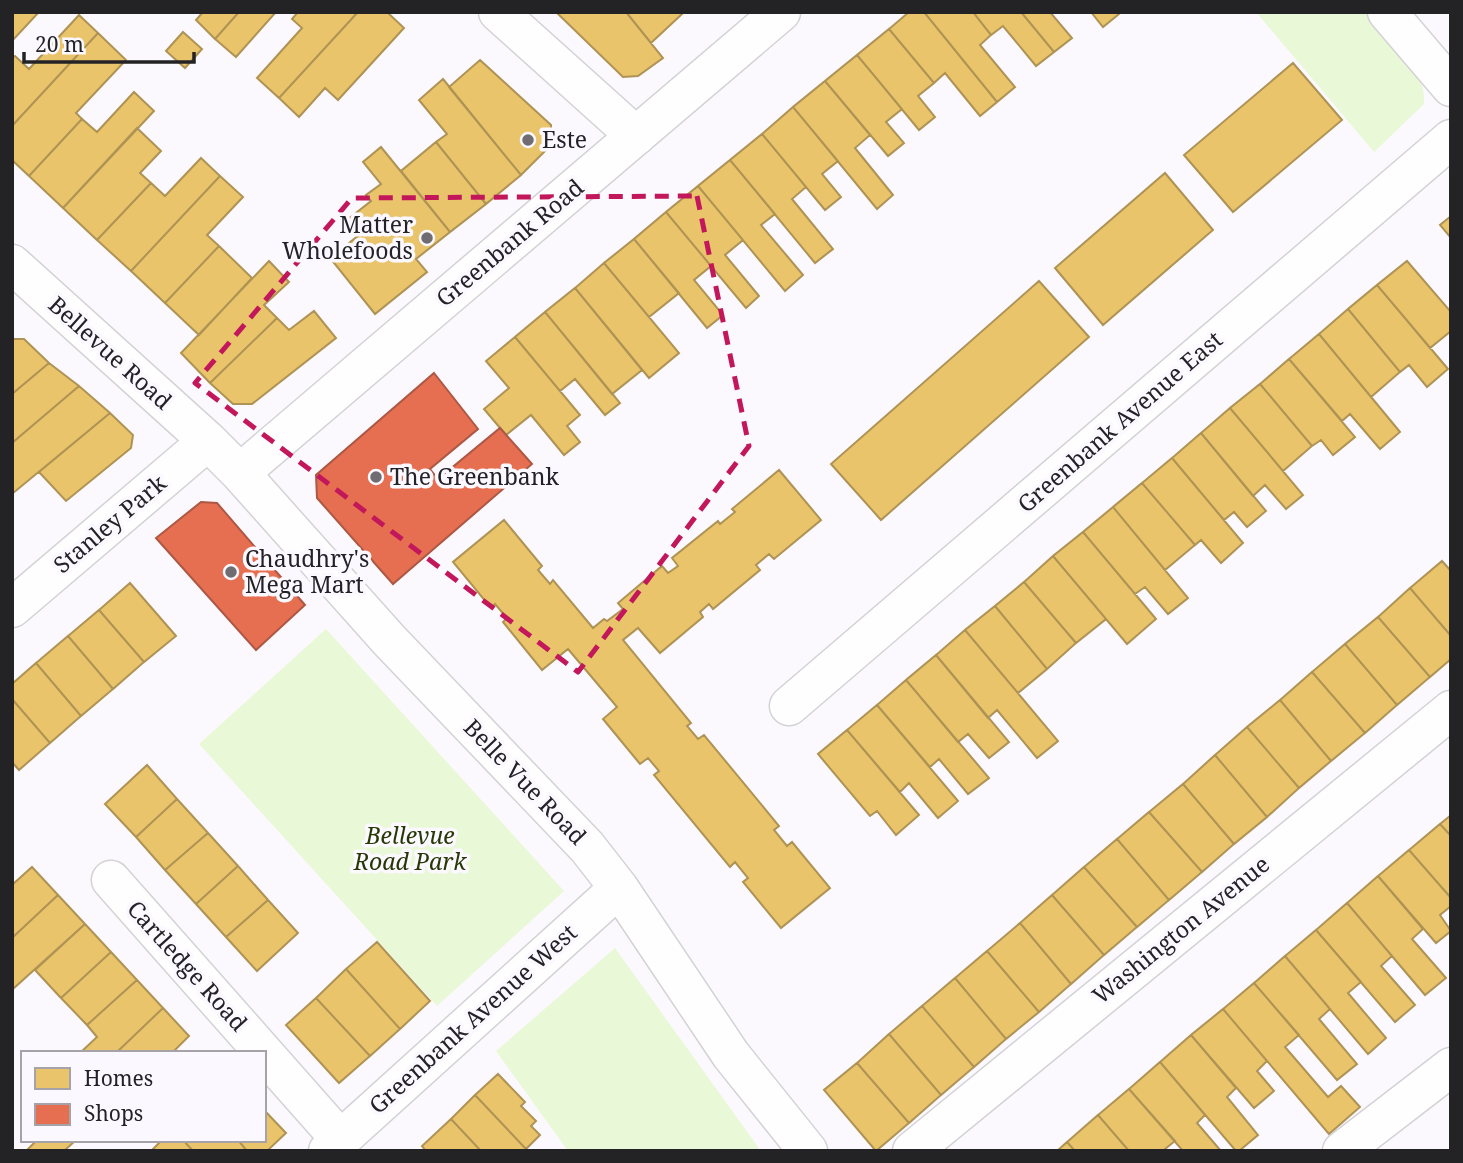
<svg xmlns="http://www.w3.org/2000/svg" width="1463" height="1163" font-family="'Noto Serif',serif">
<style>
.green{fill:#e9f8d6}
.homes{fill:#e9c46a;stroke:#ae9355;stroke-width:2}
.shops{fill:#e76f51;stroke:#ac5844;stroke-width:2}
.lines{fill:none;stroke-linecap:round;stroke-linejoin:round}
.minor-casing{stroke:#d3d2d5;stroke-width:41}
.minor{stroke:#fefeff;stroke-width:38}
.marked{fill:none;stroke:#c2185b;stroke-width:5;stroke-dasharray:14 9;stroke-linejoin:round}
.poi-dot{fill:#6f6d71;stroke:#fbf8ff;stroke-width:2.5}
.labels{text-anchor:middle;stroke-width:7;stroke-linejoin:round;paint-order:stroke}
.poi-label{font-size:23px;fill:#232225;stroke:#fbf8ff;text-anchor:start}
.street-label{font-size:23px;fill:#232225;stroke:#fbf8ff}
.park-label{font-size:23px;font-style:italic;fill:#273805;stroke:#fbf8ff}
</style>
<rect width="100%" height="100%" fill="#fbf9fe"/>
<!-- green -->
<path class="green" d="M1256,12H1368C1390,38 1427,66 1424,104L1374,152Z
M326,629L564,891L437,1006L199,744Z
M615,948L761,1151H568L496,1051Z"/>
<!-- homes -->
<path class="homes" d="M12,12H39L12,41Z
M203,12H239L215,39L196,20Z
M239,12H276L236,57L215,39Z
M298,12H358L279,98L257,78L302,28L292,19Z
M358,12H387L404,28L338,100L325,88L299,117L279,98Z
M556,12H626L663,58L638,76L623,77Z
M626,12H681L682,14L651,43Z
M909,12H924L997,102L980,116L945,73L934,83L889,29Z
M924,12H973L991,35L980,45L1015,87L997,102Z
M973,12H1021L1054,52L1036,66L1003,26L991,35Z
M1021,12H1050L1072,38L1054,52Z
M1091,12H1118L1119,14L1103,27Z
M79,15L98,33L12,126V58L15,56L29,69Z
M889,29L934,83L918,96L935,117L919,130L857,55Z
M183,32L202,49L185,68L166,51Z
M98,33L126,60L76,113L82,119L29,176L12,160V126Z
M857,55L902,109L886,122L904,143L888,156L825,81Z
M480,60L551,125V145L521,175L449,87Z
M1293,63L1342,120L1233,212L1184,155Z
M443,79L521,175L486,204L436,142L447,134L419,100Z
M825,81L870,135L855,148L893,195L877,209L793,107Z
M134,92L154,111L63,208L29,176L82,119L97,132Z
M793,107L838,161L822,174L841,197L825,210L762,134Z
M137,128L161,151L140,173L151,183L97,240L63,208Z
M762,134L806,187L792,199L833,249L815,263L730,160Z
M436,142L486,204L450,232L401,171Z
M381,147L450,232L416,259L427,272L375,314L330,258L359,235L347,220L371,201L366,195L381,184L363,162Z
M201,158L220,176L131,271L97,240L151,183L165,196Z
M730,160L775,214L761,225L803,275L785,291L698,186Z
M1165,173L1213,230L1103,325L1055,268Z
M220,176L243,197L207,235L219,246L165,303L131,271Z
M698,186L743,240L725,255L759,296L746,308L666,212Z
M666,212L711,266L694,280L723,315L707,328L634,239Z
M1451,216V238L1440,225Z
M634,239L679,293L649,317L604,263Z
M219,246L252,278L199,335L165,303Z
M269,261L289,282L264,305L277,318L210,383L181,353Z
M1407,261L1451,312V331L1430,348L1377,285Z
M604,263L679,353L649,378L575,288Z
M1039,281L1089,337L881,520L831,464Z
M1377,285L1448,369L1427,387L1409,365L1400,372L1348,309Z
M575,288L642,370L612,394L545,312Z
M1348,309L1400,372L1371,397L1319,334Z
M314,311L336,338L252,404H233L210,383L277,318L289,330Z
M545,312L620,403L605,415L575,379L560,391L515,337Z
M1319,334L1400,432L1380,449L1350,414L1342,421L1289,359Z
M515,337L580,415L567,426L580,442L564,455L531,415L506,435L484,409L509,388L486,361Z
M12,339H24L49,363L12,394Z
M1289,359L1355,437L1333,455L1321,440L1312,446L1260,384Z
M49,363L79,386L12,443V394Z
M1260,384L1312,446L1283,471L1230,408Z
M79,386L110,413L12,494V443Z
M1230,408L1303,495L1286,509L1265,485L1253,496L1201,433Z
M110,413L133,435L131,448L66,501L39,472Z
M1201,433L1266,511L1247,527L1234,512L1224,520L1172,458Z
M1172,458L1243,543L1221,563L1201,540L1195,545L1142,483Z
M779,470L821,520L774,559L769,554L756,565L760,570L713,609L709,604L700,612L703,617L660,653L638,628L623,640L691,723L687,726L698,739L704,735L779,826L774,830L787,846L792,842L830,888L781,928L743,882L748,878L735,862L730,867L654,775L659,771L648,758L640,764L603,719L617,707L568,649L542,670L503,622L507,618L495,604L491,608L453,562L504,520L542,566L538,570L550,584L553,580L593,628L604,619L607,621L623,609L618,603L662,566L668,573L678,566L672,558L718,521L720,524L735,512L732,509Z
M1142,483L1195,545L1165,570L1113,507Z
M1113,507L1188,598L1168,614L1145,587L1135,594L1083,532Z
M1083,532L1156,619L1127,644L1053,556Z
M1053,556L1106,619L1076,643L1024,582Z
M1442,561L1451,571V636L1410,588Z
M1024,582L1076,643L1047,669L995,606Z
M130,583L176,636L144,662L99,610Z
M1410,588L1451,636V659L1430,677L1378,617Z
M995,606L1047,669L1018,693L965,630Z
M99,610L144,662L113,689L68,636Z
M1378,617L1430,677L1397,705L1345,644Z
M965,630L1058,741L1037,758L997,710L988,718L936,655Z
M68,636L113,689L81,716L36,663Z
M1345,644L1397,705L1365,733L1312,672Z
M936,655L1009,742L989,758L968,734L958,742L906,680Z
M36,663L81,716L50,743L12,699V684Z
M1312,672L1365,733L1331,761L1280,700Z
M906,680L989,778L968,794L939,759L930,767L877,705Z
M12,699L50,743L19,770L12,762Z
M1280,700L1331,761L1299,788L1247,727Z
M877,705L958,801L938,818L909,783L900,792L847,730Z
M1247,727L1299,788L1267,817L1215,755Z
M847,730L919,815L896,835L877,811L870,816L818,754Z
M1215,755L1267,817L1234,844L1183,784Z
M147,765L177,799L136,837L105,804Z
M1183,784L1234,844L1202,872L1149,812Z
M177,799L208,833L165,870L136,837Z
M1149,812L1202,872L1169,900L1117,839Z
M1451,815V836L1440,824Z
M1440,824L1451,836V898L1409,850Z
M208,833L238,866L196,904L165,870Z
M1117,839L1169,900L1137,927L1084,867Z
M1409,850L1451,898V906L1440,915L1451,931L1436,943L1378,876Z
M238,866L268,900L226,937L196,904Z
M32,867L58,895L12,938V885Z
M1084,867L1137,927L1104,955L1052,895Z
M1378,876L1423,929L1412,939L1446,978L1425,995L1347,903Z
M58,895L85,924L14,988L12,986V938Z
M1052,895L1104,955L1071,984L1020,923Z
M268,900L298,933L257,971L226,937Z
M1347,903L1392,956L1381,966L1415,1005L1395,1022L1316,930Z
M1020,923L1071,984L1039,1012L987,951Z
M85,924L111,952L61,998L35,970Z
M1316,930L1361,982L1348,993L1386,1038L1368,1054L1285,956Z
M377,942L430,1001L400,1029L346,969Z
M987,951L1039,1012L1006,1039L955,978Z
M111,952L137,980L87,1025L61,998Z
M1285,956L1330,1009L1319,1019L1357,1064L1337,1080L1254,983Z
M346,969L400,1029L370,1056L316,998Z
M955,978L1006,1039L974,1067L922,1006Z
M137,980L163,1008L116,1053H80L97,1037L87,1025Z
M1254,983L1299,1035L1285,1047L1328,1097L1341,1086L1360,1107L1329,1134L1223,1009Z
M316,998L370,1056L339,1083L286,1025Z
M922,1006L974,1067L941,1095L889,1034Z
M163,1008L189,1036L172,1053H116Z
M1223,1009L1267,1061L1257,1071L1274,1091L1254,1108L1191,1035Z
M889,1034L941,1095L909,1123L857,1063Z
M1191,1035L1236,1088L1227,1097L1258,1135L1239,1151H1236L1160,1062Z
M1160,1062L1205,1115L1197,1123L1221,1151H1183L1129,1089Z
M857,1063L909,1123L876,1151L824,1090Z
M498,1074L525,1102L521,1106L536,1121L531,1126L540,1135L526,1149L475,1095Z
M1129,1089L1175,1141L1165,1149L1167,1151H1129L1098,1115Z
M475,1095L526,1149L524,1151H481L451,1119Z
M264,1110L286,1133L267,1151H247L238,1140H264Z
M1098,1115L1129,1151H1075L1067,1142Z
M451,1119L481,1151H426L422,1146Z
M37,1140H76L64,1151H26Z
M162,1140H183L193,1151H151Z
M183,1140H238L247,1151H193Z
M1067,1142L1075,1151H1057Z"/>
<!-- shops -->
<path class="shops" d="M434,373L478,429L430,469L438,479L500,428L532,464L393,584L317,498L316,475Z
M201,502L217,503L305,605L256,650L156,538Z"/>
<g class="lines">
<!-- minor casing -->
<g class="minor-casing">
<path id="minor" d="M498,12L636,136
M1387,12L1451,87
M12,264L208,441L240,473L389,640L587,847L619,888L731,1055L808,1151
M240,473L781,12
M12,608L208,441
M789,706L1451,139
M111,880L264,1053
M264,1053L340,1139
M328,1151L619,888
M912,1151L1451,710
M1342,1151L1451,1067"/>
</g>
<!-- minor -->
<use href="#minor" class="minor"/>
</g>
<!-- marked area -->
<path class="marked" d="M697,196L749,446L578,672L195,383L352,198Z"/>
<!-- markers -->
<g class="poi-dot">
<circle cx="528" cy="140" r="7"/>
<circle cx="427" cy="238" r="7"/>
<circle cx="376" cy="477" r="7"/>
<circle cx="231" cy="572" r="7"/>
</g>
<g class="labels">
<!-- poi labels -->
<g class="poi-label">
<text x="542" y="148">Este</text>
<text x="413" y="233" text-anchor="end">Matter<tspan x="413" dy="26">Wholefoods</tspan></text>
<text x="390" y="485">The Greenbank</text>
<text x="245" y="567">Chaudhry's<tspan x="245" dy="26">Mega Mart</tspan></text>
</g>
<!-- street labels -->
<g class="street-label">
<text transform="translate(510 243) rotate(-40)" y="8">Greenbank Road</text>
<text transform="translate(110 353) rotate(42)" y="8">Bellevue Road</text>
<text transform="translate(1120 422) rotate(-41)" y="8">Greenbank Avenue East</text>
<text transform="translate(110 524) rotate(-40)" y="8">Stanley Park</text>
<text transform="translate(525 782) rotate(46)" y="8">Belle Vue Road</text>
<text transform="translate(1181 930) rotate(-39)" y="8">Washington Avenue</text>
<text transform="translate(187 966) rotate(48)" y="8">Cartledge Road</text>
<text transform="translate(473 1019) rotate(-42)" y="8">Greenbank Avenue West</text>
</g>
<!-- park labels -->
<g class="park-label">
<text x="410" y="844">Bellevue<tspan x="410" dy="26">Road Park</tspan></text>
</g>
</g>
<!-- border -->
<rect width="1463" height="1163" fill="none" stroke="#232225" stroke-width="28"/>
<!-- legend -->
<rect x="21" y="1051" width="245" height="91" fill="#fbf8ff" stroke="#a5a2a8" stroke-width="2"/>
<rect x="35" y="1068" width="35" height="21" fill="#e9c46a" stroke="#a5a2a8" stroke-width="2"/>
<text x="84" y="1086" font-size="21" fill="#232225">Homes</text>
<rect x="35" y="1104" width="35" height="21" fill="#e76f51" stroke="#a5a2a8" stroke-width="2"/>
<text x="84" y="1121" font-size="21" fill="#232225">Shops</text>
<!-- scale -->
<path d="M24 52v10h170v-10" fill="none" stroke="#232225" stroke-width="3.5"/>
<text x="35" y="52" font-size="21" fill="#232225" stroke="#fbf8ff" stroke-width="5" paint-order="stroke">20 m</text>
</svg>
